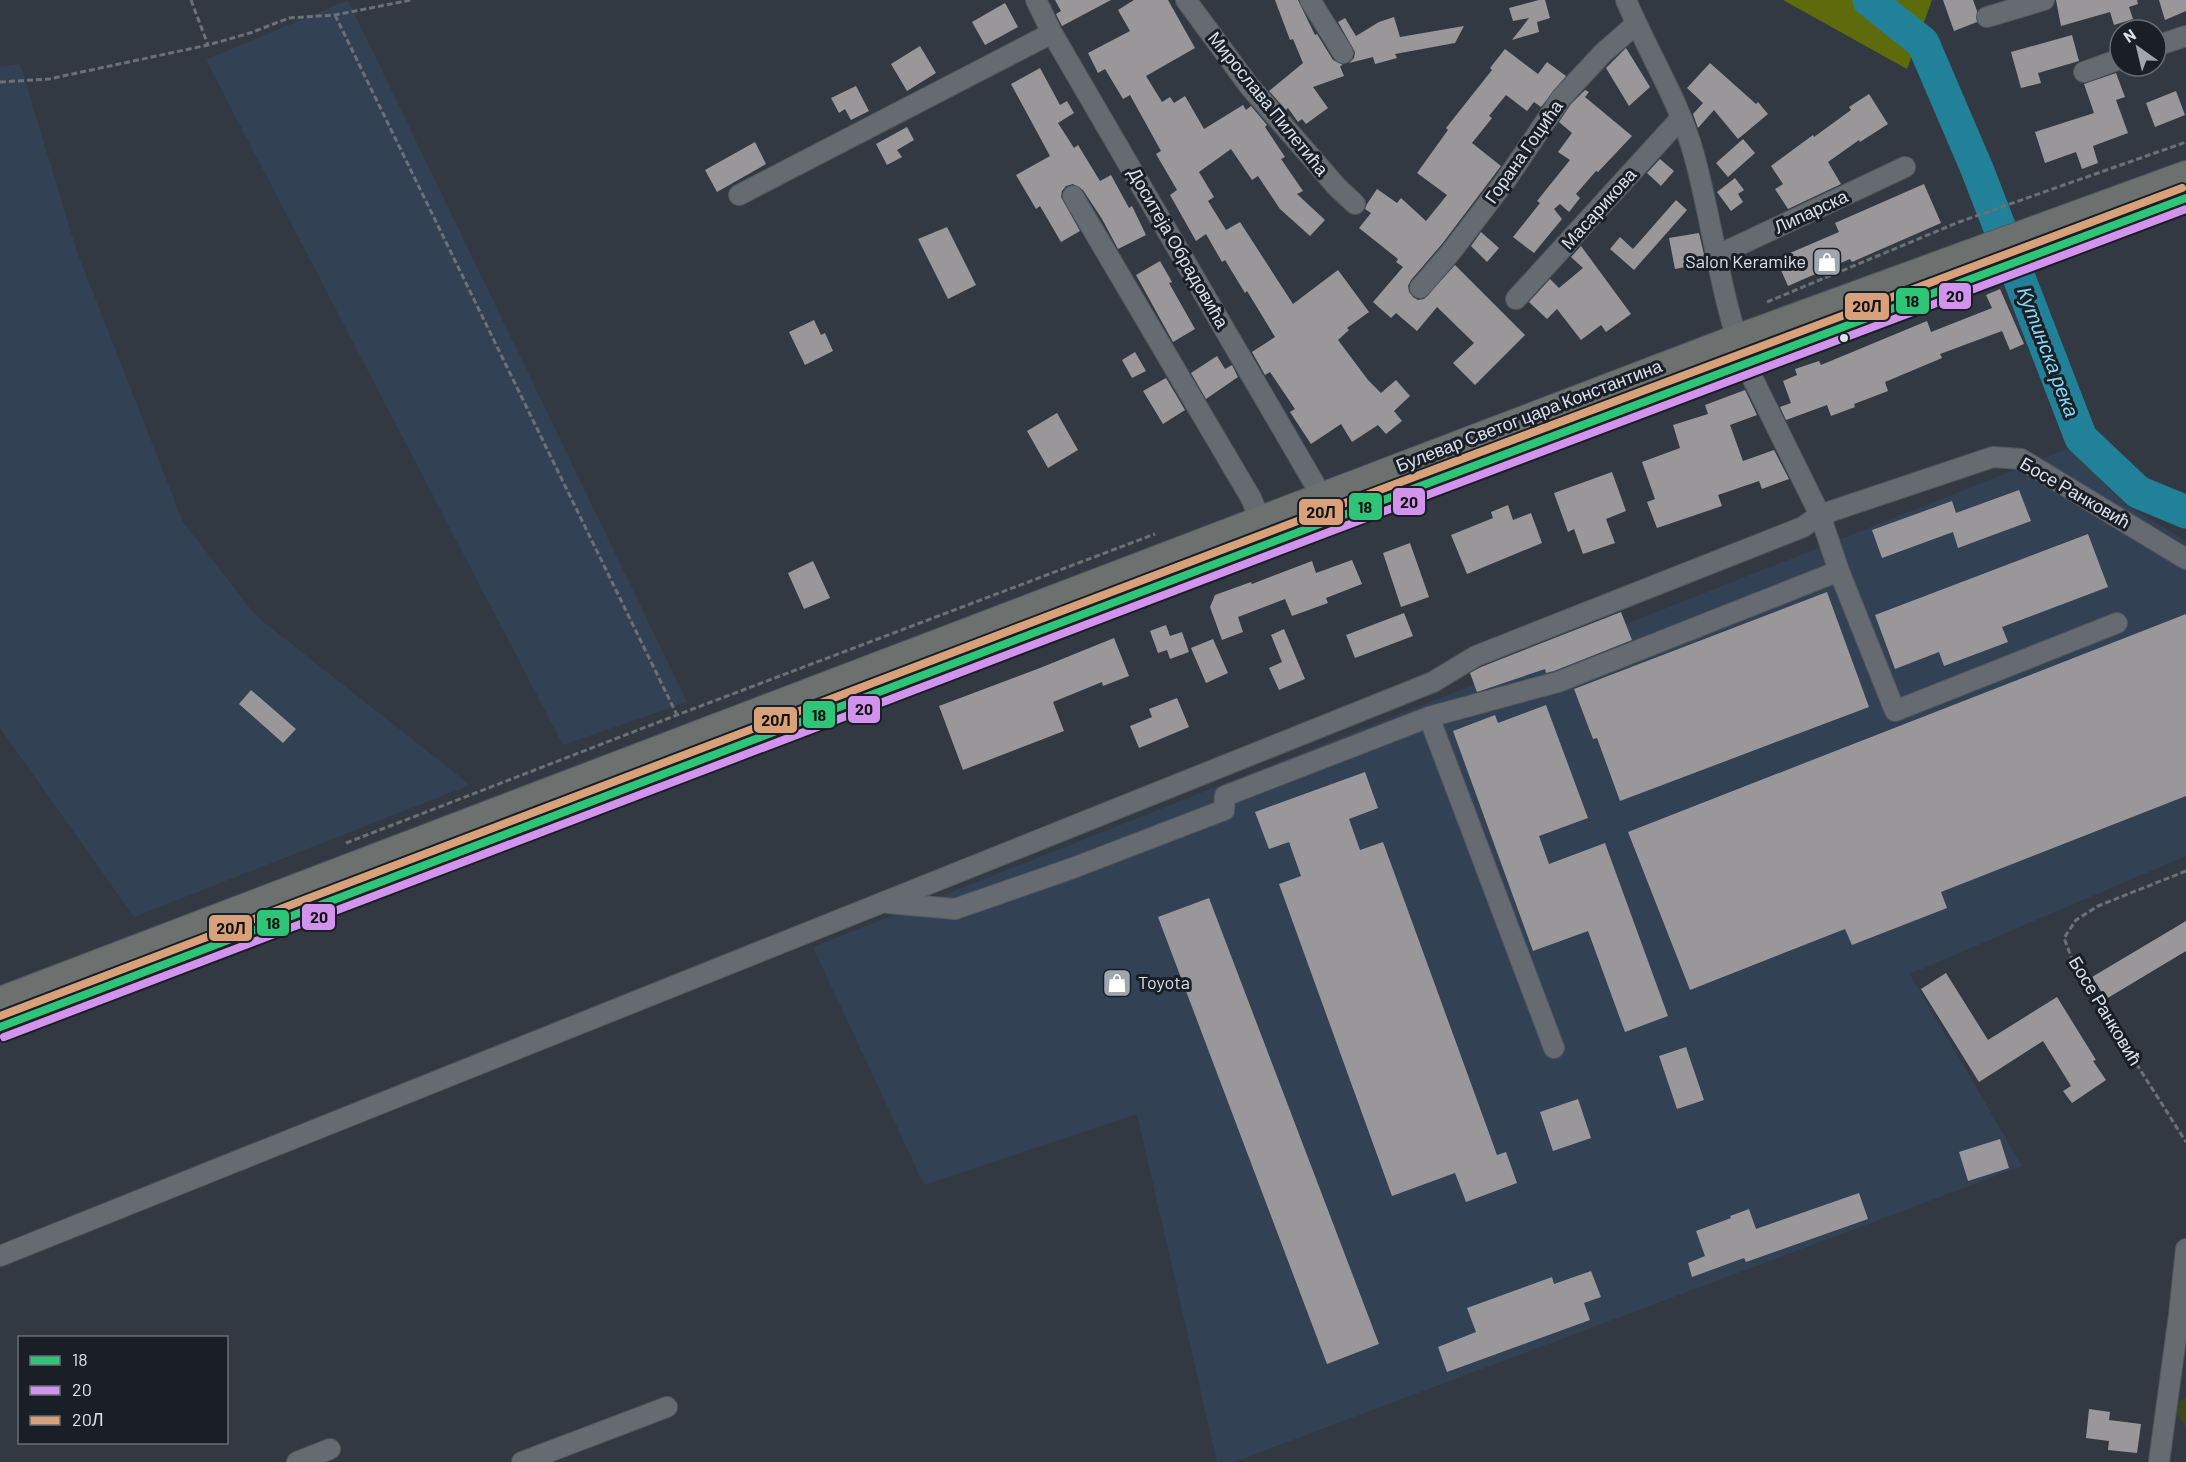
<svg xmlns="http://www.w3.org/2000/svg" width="2186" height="1462" font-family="Barlow,sans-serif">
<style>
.built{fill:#334155}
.green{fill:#3e471b}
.forest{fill:#5d6b0c}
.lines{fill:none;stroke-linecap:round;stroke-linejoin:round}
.river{stroke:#218198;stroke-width:33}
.building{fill:#9a979b}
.minor-casing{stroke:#52575f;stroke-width:22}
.major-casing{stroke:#52575f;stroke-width:26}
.path{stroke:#6c7077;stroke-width:3;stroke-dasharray:6 3;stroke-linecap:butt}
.minor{stroke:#666b72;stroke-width:20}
.major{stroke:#6c7170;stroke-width:24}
.bus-1-casing{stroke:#1a1f27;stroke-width:12}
.bus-2-casing{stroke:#1a1f27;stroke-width:12}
.bus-3-casing{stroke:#1a1f27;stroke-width:12}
.bus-1{stroke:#2dc577;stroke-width:8}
.bus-2{stroke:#d193ec;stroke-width:8}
.bus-3{stroke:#d9a179;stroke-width:8}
.bus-dot{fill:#dae1ec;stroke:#1a1f27;stroke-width:2}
.labels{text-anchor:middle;stroke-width:6;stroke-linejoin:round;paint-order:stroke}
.street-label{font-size:18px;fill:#dae1ec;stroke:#1a1f27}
.poi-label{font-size:18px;fill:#dae1ec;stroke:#1a1f27;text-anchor:end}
.water-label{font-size:20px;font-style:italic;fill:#85dbf5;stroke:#1a1f27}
.line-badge{stroke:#1a1f27;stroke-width:2}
.pale-badge-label{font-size:16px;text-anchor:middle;font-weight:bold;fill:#111}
</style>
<rect width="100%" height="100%" fill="#333942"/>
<!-- built -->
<path class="built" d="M348,0L687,702L563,745L206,60Z
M20,64L77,252L183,522L256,616L470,785L134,917L0,728V67Z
M2070,448L2125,504L2186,541V856L1910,974L2022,1166L1234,1462H1217L1137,1114L924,1185L813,947Z"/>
<!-- green -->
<path class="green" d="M2186,1397V1427L2172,1407Z"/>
<!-- forest -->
<path class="forest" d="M1783,0H1932L1907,69Z"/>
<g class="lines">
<!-- river -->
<path class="river" d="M1869,0L1923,43L1977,169L2081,438L2138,492L2186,512"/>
</g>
<!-- building -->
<path class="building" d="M1055,0H1111L1062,26L1056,14L1061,11Z
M1134,0H1168L1195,48L1146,76L1162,102L1170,97L1174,103L1185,96L1204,129L1243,105L1246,110L1251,106L1267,125L1265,127L1285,157L1281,159L1303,191L1297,194L1325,220L1310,236L1280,209L1258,176L1252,180L1231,149L1199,172L1214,197L1208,201L1226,230L1240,222L1293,304L1338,270L1369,312L1347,328L1349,330L1338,340L1368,380L1381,393L1396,380L1410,396L1394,411L1402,421L1386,434L1378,425L1352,442L1341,424L1311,444L1290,412L1295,409L1270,372L1265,375L1252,352L1275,337L1247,291L1245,293L1225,260L1222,262L1206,234L1196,241L1170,195L1177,190L1156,154L1161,151L1130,95L1123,99L1105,69L1098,73L1088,53L1130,31L1118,10Z
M1275,0H1298L1315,35L1317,34L1333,60L1343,65L1340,66L1344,76L1313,87L1328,108L1306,124L1302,119L1298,122L1288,108L1286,110L1269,91L1303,63L1293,39L1290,40Z
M1539,0H1545L1550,18L1537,22L1539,32L1512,40L1529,18L1513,21L1509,8Z
M1943,0H1973L1977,11V22L1954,31Z
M2056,0H2137L2138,4L2129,7L2133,19L2114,25L2110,12L2061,26Z
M2159,0H2186V11L2165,20Z
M1005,3L1018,27L985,45L972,22Z
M1394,17L1400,37L1464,26L1455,43L1395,54L1397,58L1375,64L1373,57L1349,63L1354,58L1355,52L1338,22L1345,18L1356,36L1379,22Z
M2072,35L2079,61L2038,73L2041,83L2021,88L2011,52Z
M920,46L936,73L907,91L891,64Z
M1626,48L1650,87L1629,106L1606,68Z
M1505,49L1538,74L1547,62L1566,76L1541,107L1534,102L1527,111L1506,95L1489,116L1492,118L1472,143L1501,166L1442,244L1411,280L1408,286L1409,292L1413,297L1418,300L1424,299L1455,265L1525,335L1475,385L1453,363L1474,343L1437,307L1417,331L1396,313L1391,318L1373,302L1403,267L1396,262L1398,259L1359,228L1371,213L1365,209L1367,204L1377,189L1397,203L1401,198L1426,221L1447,195L1417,173L1448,130L1446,128L1492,70L1490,68Z
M1710,63L1756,104L1758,102L1768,114L1738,139L1714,110L1698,128L1693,114L1703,103L1687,88Z
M1040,68L1060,105L1067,101L1074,113L1058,123L1074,148L1078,145L1100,181L1111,175L1129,208L1132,206L1146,235L1118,249L1102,219L1083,190L1073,184L1066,186L1062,191L1061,197L1080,231L1061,242L1040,206L1036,209L1016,175L1050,156L1011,84Z
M2116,73L2125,97L2116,100L2128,133L2093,146L2098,163L2082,169L2076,152L2045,163L2035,132L2094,113L2084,84Z
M856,86L869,111L851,120L845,109L839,113L831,98Z
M1585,90L1589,92L1585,97L1632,136L1598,172L1596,171L1576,194L1580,198L1569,212L1560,204L1554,209L1562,219L1534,253L1513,237L1540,203L1537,201L1570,160L1558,152L1572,133L1559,122L1571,104Z
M2176,91L2185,115L2155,127L2146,103Z
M1869,94L1888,124L1860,142L1859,140L1828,162L1841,184L1788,209L1775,189L1783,184L1771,166L1813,135L1814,137L1851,110L1849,107Z
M907,127L914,140L897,150L902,157L887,165L876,144Z
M1743,139L1755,153L1728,177L1716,163Z
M755,142L766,164L717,192L705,170Z
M1660,159L1674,171L1661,186L1647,173Z
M1735,178L1744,190L1738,194L1743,202L1731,211L1717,192Z
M1924,184L1941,223L1852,262L1850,259L1788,286L1776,259L1839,232L1835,223Z
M1676,200L1687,210L1634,270L1610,249L1620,237L1633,249Z
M947,227L976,285L948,299L918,239Z
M1481,232L1499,248L1487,262L1471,246Z
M1699,233L1706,263L1675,269L1669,238Z
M1581,246L1631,314L1606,332L1601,325L1581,340L1557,309L1547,319L1529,302L1550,279L1559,288L1583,268L1571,257Z
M1160,261L1172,282L1169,283L1195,329L1173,342L1136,275Z
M2000,289L2024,344L2010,350L2002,331L1940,354L1942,358L1885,382L1888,391L1854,404L1855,407L1831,416L1827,405L1786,420L1780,407L1791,403L1783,381L1797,375L1795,369L1819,361L1821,365L1927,321L1931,332L1992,308L1986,295Z
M814,320L821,335L825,333L833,351L805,365L789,332Z
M1135,352L1146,371L1132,378L1122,360Z
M1217,356L1225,369L1232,365L1238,377L1206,399L1191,373Z
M1166,378L1185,410L1163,424L1143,391Z
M1745,390L1757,415L1730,425L1743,461L1774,450L1789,479L1762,489L1759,481L1718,495L1722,506L1657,528L1647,502L1655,499L1642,462L1680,448L1673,425L1708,414L1705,405Z
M1057,413L1078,450L1048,468L1027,431Z
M1612,472L1626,511L1606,519L1615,543L1583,554L1574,529L1568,532L1554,493Z
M2019,490L2031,521L1958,548L1953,532L1882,558L1872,530L1952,501L1956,513Z
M1508,505L1513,520L1531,513L1542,543L1467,574L1451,535L1493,518L1491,512Z
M2088,534L2108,587L2002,627L2008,642L1944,666L1939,652L1895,669L1875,615Z
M1410,543L1429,597L1401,607L1383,553Z
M1352,560L1362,584L1326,598L1328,603L1292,616L1285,599L1238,617L1243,632L1222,640L1210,607L1215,595L1251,582L1252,584L1312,561L1316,573Z
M813,561L830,598L804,609L788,573Z
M1827,592L1869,707L1620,801L1597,738L1593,739L1574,689Z
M1621,612L1632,640L1554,671L1546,673L1545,669L1477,692L1470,673L1481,667Z
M1404,613L1413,636L1355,658L1346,635Z
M2186,614V796L1941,892L1947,908L1852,945L1845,929L1690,990L1628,832Z
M1166,625L1170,636L1182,632L1189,652L1170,659L1167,650L1158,653L1150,631Z
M1284,629L1305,679L1279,690L1269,668L1282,662L1271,635Z
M1114,638L1129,676L1103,686L1102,682L1053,702L1064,731L963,770L939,706L1040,668Z
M1213,639L1228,673L1206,683L1191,648Z
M251,690L296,729L283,743L239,704Z
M1177,698L1189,727L1139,748L1130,726L1152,717L1149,709Z
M1546,705L1588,818L1539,836L1549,864L1605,843L1668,1016L1625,1032L1588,931L1533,951L1453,731L1495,715L1498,723Z
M1365,772L1378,808L1349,819L1360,850L1383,842L1497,1155L1506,1152L1517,1183L1466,1202L1455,1173L1392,1196L1279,884L1301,876L1289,842L1269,849L1255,812Z
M1209,898L1379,1344L1327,1364L1158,917Z
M2186,921V951L2106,999L2092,977Z
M1946,973L1988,1040L2057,997L2096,1060L2093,1061L2106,1080L2072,1103L2063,1091L2071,1086L2043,1041L1979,1082L1921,989Z
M1686,1047L1704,1100L1677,1109L1659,1056Z
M1578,1099L1591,1138L1553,1151L1540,1112Z
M2000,1139L2009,1168L1968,1181L1959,1152Z
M1859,1193L1868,1219L1746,1262L1744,1258L1692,1277L1688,1263L1705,1256L1696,1231L1731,1218L1730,1216L1749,1209L1756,1229Z
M1591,1271L1601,1297L1584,1303L1590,1320L1447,1372L1438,1347L1476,1332L1467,1308L1552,1277L1554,1284Z
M2089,1409L2110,1412L2109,1420L2141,1424L2137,1453L2108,1450L2109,1441L2086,1438Z"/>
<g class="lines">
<!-- minor casing -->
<g class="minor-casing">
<path id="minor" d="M1036,0L1052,33L1321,495
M1186,0L1250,87L1337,187L1355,204
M1310,0L1343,53
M1626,0C1647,51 1680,102 1694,155C1713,224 1720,296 1745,363L1820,515L1839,571L1895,711L2117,623
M1987,17L2044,0
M2156,46L2186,36
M2084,72L2120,59
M739,195L1052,33
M1073,196L1251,498L1260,519
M1716,256L1905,167
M1420,288L1451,252L1506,180L1562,97L1603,53L1636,24
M1516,299L1681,118
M1429,717L1554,1048
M888,903L955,909L1073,868L1224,810L1225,796L1429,717L1558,682L1839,571
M0,1256L1433,682L1476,656L1803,527L1820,515L1993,457L2021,459L2186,559
M297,1462L330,1449
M522,1462L667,1407
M2159,1462L2179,1315L2186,1249"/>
</g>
<!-- major casing -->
<g class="major-casing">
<path id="major" d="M0,999L1736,337L2186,173
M0,1027L1325,522L2186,198"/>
</g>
<!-- path -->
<path class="path" d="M191,0L208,45
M335,15L677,715
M0,82L49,79L208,45L250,33L289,18L335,15L411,0
M1767,302L1959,222L2186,142
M346,843L677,715L1155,534
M2186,871L2098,906L2076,920L2064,938L2075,967L2186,1142"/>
<!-- minor -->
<use href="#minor" class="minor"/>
<!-- major -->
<use href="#major" class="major"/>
<!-- bus-1 casing -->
<g class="bus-1-casing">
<path id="bus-1" d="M0,1027L1325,522L2186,198"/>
</g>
<!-- bus-2 casing -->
<g class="bus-2-casing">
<path id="bus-2" d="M4,1037L1329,532L2186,209"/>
</g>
<!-- bus-3 casing -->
<g class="bus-3-casing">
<path id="bus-3" d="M0,1016L1321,512L2182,188"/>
</g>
<!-- bus-1 -->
<use href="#bus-1" class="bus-1"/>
<!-- bus-2 -->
<use href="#bus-2" class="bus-2"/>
<!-- bus-3 -->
<use href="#bus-3" class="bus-3"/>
</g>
<!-- icons -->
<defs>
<g id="shop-square" transform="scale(1.5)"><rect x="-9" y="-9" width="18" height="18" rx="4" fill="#a0a6b0" stroke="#1a1f27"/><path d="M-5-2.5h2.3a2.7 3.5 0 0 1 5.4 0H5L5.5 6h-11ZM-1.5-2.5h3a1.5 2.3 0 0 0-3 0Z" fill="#fff"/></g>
</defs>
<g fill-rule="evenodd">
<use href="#shop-square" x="1827" y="262"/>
<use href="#shop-square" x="1117" y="983"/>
</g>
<!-- markers -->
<circle class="bus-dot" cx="1844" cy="338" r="5"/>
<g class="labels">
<!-- street labels -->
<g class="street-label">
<text transform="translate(1268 104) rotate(51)" y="6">Мирослава Пилетића</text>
<text transform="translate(1524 152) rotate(-55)" y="6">Горана Гоцића</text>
<text transform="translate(1599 209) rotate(-48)" y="6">Масарикова</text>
<text transform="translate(1811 212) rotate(-25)" y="6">Липарска</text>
<text transform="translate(1178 248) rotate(60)" y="6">Доситеја Обрадовића</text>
<text transform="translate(1529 416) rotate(-21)" y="6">Булевар Светог цара Константина</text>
<text transform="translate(2075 493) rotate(30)" y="6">Босе Ранковић</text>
<text transform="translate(2105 1011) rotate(59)" y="6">Босе Ранковић</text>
</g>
<!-- poi labels -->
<g class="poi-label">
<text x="1806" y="268">Salon Keramike</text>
<text x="1138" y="989" text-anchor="start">Toyota</text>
</g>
<!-- water labels -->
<g class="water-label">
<text transform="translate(2048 352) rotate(69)" y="7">Кутинска река</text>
</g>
</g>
<g class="line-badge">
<rect x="1938" y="282" width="34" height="28" rx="6" fill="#d193ec"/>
<rect x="1895" y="287" width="35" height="28" rx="6" fill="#2dc577"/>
<rect x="1844" y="292" width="46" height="29" rx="6" fill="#d9a179"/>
<rect x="1392" y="487" width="34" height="29" rx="6" fill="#d193ec"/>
<rect x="1348" y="492" width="35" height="29" rx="6" fill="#2dc577"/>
<rect x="1298" y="498" width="46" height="28" rx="6" fill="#d9a179"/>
<rect x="847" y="695" width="34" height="29" rx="6" fill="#d193ec"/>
<rect x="802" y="700" width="34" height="29" rx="6" fill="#2dc577"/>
<rect x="753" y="706" width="45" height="28" rx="6" fill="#d9a179"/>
<rect x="301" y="903" width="35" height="28" rx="6" fill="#d193ec"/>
<rect x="256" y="909" width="34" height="28" rx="6" fill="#2dc577"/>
<rect x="208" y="914" width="45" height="28" rx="6" fill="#d9a179"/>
</g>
<g class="pale-badge-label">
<text x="1955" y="302">20</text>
<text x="1912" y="307">18</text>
<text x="1867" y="312">20Л</text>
<text x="1409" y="508">20</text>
<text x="1365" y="513">18</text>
<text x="1321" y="518">20Л</text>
<text x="864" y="715">20</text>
<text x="819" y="721">18</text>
<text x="776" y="726">20Л</text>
<text x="319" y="923">20</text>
<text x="273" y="929">18</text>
<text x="231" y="934">20Л</text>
</g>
<!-- legend -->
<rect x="18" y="1336" width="210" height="108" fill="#1a1f27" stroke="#676d76" stroke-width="1.5"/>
<rect x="30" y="1356" width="30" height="9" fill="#2dc577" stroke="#676d76" stroke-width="1.5"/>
<text x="72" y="1366" font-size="18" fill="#dae1ec">18</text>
<rect x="30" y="1386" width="30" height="9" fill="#d193ec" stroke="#676d76" stroke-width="1.5"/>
<text x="72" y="1396" font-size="18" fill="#dae1ec">20</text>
<rect x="30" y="1416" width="30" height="9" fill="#d9a179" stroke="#676d76" stroke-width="1.5"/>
<text x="72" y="1426" font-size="18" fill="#dae1ec">20Л</text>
<!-- north arrow -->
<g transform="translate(2138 48) rotate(326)"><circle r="28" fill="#1a1f27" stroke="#676d76" stroke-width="1.5"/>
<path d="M0-4.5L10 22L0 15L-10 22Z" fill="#a0a6b0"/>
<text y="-9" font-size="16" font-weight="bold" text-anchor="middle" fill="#dae1ec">N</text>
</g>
</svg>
